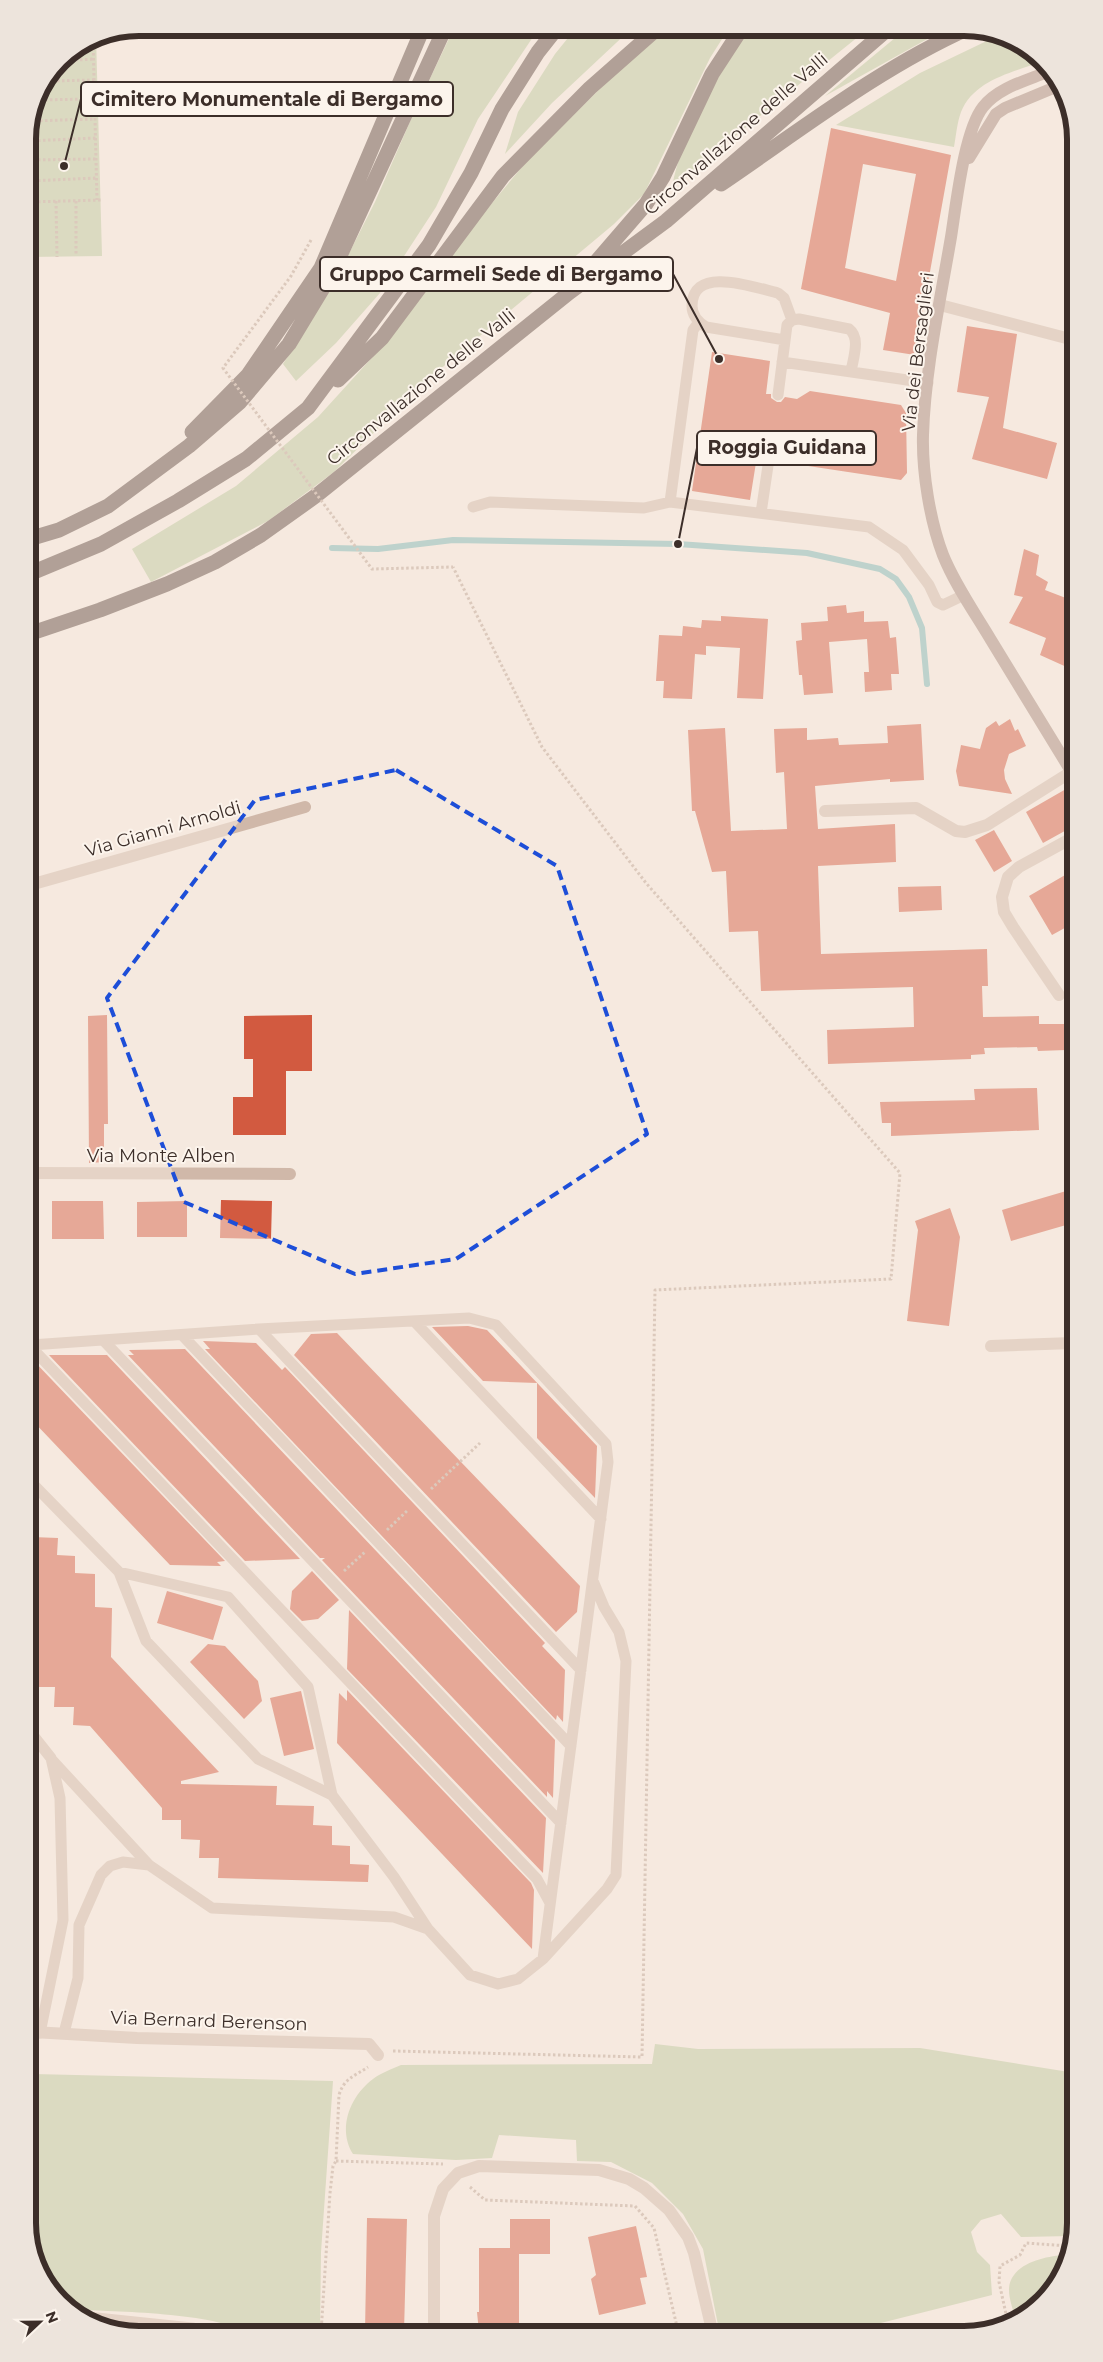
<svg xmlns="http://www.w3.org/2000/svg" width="1103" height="2362" font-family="Montserrat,sans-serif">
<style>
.green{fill:#bbc79d}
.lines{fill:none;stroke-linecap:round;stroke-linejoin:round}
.stream{stroke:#7ab6b5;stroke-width:6}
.building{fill:#d25a40;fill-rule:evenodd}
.path{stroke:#bca293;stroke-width:3;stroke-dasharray:2.5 2.5;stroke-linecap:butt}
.lane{stroke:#d0b8a9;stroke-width:11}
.street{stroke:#d0b8a9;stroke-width:12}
.secondary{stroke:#a4867a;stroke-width:12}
.highway{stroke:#5e4740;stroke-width:15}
.path-bridge{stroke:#bca293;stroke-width:3;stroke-dasharray:2.5 2.5;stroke-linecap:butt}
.marked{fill:none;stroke:#1d4ed8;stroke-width:4;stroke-dasharray:10 6;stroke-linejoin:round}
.labels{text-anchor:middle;stroke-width:4;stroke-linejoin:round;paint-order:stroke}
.street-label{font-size:18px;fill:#3c2e29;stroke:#fcf4ec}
.rim{fill:none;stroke:#3c2e29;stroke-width:6}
.leader{fill:none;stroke:#3c2e29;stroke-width:2}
.callout-dot{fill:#3c2e29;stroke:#fcf4ec;stroke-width:2}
.callout{fill:#fcf4ec;stroke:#3c2e29;stroke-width:2}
.callout-label{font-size:19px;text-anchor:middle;font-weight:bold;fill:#3c2e29}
</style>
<rect width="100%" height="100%" fill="#f5e9df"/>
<!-- green -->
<path class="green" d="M454,28H539L478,119L436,207L380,293L336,343L296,381L283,364L332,287L375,202L416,108Z
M576,28H632L552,103L505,154L518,112L555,54Z
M667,28H729L710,58L644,194L614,224L426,381L334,472L268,521L151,582L132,549L236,486L318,417L388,340L462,239L527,161L623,66Z
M747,28H869L672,187C682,133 718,74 747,28Z
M907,28H947L825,96Z
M96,36L102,256L28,257V132L36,96L60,60Z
M995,37L1032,50L1040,62C1011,73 974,80 961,112C957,123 956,136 954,147L836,125L920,73Z
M655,2044L698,2049L920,2048L1075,2073V2223L1071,2236L1021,2237L1001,2214L981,2220L971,2232L977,2252L990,2265L992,2295L857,2329L719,2330L703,2249L683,2214L652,2183L611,2162L577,2161L576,2140L499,2135L492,2158L456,2160L353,2154C337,2129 350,2096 373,2079C381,2073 392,2069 401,2065L652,2064Z
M33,2074L333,2081L321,2252L320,2333H243C222,2313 110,2311 77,2310L68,2306L34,2259Z
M1065,2255L1054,2288L1015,2318C1013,2309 1009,2299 1009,2290C1009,2264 1045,2256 1065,2255Z"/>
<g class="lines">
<!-- stream -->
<path class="stream" d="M332,548L378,549L453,540L678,544L807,553L880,569L896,579L909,597L922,628L927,684"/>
</g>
<!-- building -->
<path class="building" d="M831,128L951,155L915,355L883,350L890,313L801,289ZM863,164L916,174L896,281L845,268Z
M967,326L1017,334L1003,428L1057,443L1047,479L972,459L989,397L957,392Z
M712,352L770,361L766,394H771V398L777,402H781L785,397L797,399L810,391L901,405L906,413L907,473L901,480L795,464L789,455L777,453L775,446L771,445H767L763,450H758L750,500L692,491Z
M1024,549L1039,555L1036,575L1048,582L1045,590L1071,600V669L1040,655L1046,638L1009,623L1023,597L1014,595Z
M846,605L847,613L864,611V622L888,621L890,638L896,637L899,674H891L892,690L865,692L864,672H869L867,639L829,642L833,693L804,695L802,675H799L796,641L802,640L801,623L828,621L827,607Z
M721,616L768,619L763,699L737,698L740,648L706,646V655L695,654L692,699L663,698L664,681H656L659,635L682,636L683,626L701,628L702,620L721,621Z
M1010,719L1015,731L1018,729L1026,746L1009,754L1004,770L1005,779L1012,794L959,786L956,771L961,745L980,749L986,728L996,721L999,726Z
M921,724L924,780L890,782V779L815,786L818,829L895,824L896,862L818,866L821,954L987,949L988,986H982L983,1017L1039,1016V1024H1065L1066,1050L1038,1051L1037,1047L984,1048L985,1054L971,1055V1059L828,1064L827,1030L914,1027L913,987L761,991L758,931L729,932L726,871L712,872L695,811H692L688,730L725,728L731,831L787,829L784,772L776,773L774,729L807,728V740L838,738L839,745L888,743L887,726Z
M1066,789L1071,799L1072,827L1043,843L1026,812Z
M994,830L1012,861L994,872L975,840Z
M1072,871V924L1052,935L1029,896Z
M941,886L942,910L899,912L898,887Z
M107,1015L108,1124H104V1162L89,1163L88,1016Z
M312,1015V1071H286V1135H233V1097H253V1059H244V1016Z
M1037,1088L1039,1130L891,1136V1123H882L880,1102L975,1100L974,1089Z
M1073,1189V1223L1011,1241L1002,1210Z
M221,1200L272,1201L271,1239L220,1238Z
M52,1201H103L104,1239H52Z
M187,1201V1237H137V1202Z
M950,1208L960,1237L949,1326L907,1321L918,1230L915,1221Z
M468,1326L487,1330L597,1446L595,1498L537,1438V1383L483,1381L432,1327Z
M337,1333L580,1586L577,1612L556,1632L294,1355L311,1334Z
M203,1341L256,1343L282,1370L285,1367L545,1643L542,1646L565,1670L563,1722L557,1715L556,1720L205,1349H210Z
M185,1349L555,1740L553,1798L547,1791V1797L322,1560L325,1558H320L128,1355H134L129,1350Z
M49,1355H107L300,1559L245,1561Z
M31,1358L225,1561L217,1562L221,1566L170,1565L31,1419Z
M32,1537L58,1538L57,1555L75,1556V1573L95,1574V1607L112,1608L111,1657L219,1772L181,1781V1784L277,1786L276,1805L314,1806L313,1825L332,1826V1845L350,1846V1864L369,1865L368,1882L218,1878L219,1858H199L200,1840L181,1839V1820H162V1808L90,1726L73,1725L74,1707H54L55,1687H36V1668H32Z
M312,1571L339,1600L318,1619L302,1621L290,1609L292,1591Z
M167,1591L223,1607L213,1640L157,1623Z
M349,1610L546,1818L543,1873L347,1669Z
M208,1644L225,1646L258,1681L262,1701L244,1719L190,1662Z
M347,1690L531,1883L534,1890L532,1949L337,1743L339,1693L347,1701Z
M301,1691L314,1749L284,1756L270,1698Z
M367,2218L407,2219L404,2332L365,2333Z
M510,2219H550V2254H519V2332H479L477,2312H479V2248H510Z
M636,2226L647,2277L640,2278L646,2304L599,2315L591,2279L596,2275L588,2237Z"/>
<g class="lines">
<!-- path -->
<path class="path" d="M93,38L97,200
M60,61L94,59
M47,81L94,80
M35,100L94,99
M30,121L95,119
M28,141L96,138
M28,160L96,159
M28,181L97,178
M56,201L57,257
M76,201V256
M28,202L101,200
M37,202V257
M431,1489L480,1443
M387,1530L408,1510
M344,1571L365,1552
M393,2051L642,2057L655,1290L891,1279L900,1173L646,883L542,747L453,567
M336,2161L443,2164
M470,2187L485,2200L635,2206L654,2228L678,2331
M1008,2323L999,2282L1000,2266L1020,2255L1026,2243L1068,2246
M321,2333L330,2193L333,2166L336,2161L339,2095C344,2078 355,2076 368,2067"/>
<!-- lane -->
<path class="lane" d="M699,322L693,330L670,502L869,527L903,550L929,585L937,602L943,605L964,595
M785,340L706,327C698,322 692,316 692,306C692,264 756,288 778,293L784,298L792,320
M782,362L928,383
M778,395L787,325L792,320L799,319L849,329C861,338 853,358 851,372
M473,507L490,502L644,508L670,502
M761,513L770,452
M414,1321L601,1519
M259,1329L581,1670
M182,1335L571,1746
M104,1341L561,1823
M31,1345L259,1329L469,1318L496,1325L606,1444L608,1462L543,1959L518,1979L498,1984L470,1975L428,1929L394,1917L212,1908L149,1865L123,1862L110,1866L101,1875L79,1925L78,1978L64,2033
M31,1347L537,1879L550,1903
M31,1482L119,1572L228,1597L308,1687L332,1795L394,1877L428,1929
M119,1572L146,1641L258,1759L332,1795
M32,1734L51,1758L60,1798L63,1920L40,2033
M52,1760L149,1865
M543,1959L607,1889L616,1875L626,1661L619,1632L604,1607L593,1581
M87,2317L192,2328L222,2334"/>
<!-- street -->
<path class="street" d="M940,305L1070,339
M825,811L916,808L956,831L965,832L987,825L1071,772
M30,885L305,807
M1059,995L1013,927L1004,912L1002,897L1008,877L1019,867L1072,838
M31,1173L290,1174
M991,1346L1073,1343
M33,2032L137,2038L369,2044L378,2055
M434,2332V2216L443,2189L458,2173L479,2166L599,2170L629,2179L644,2188L669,2210L688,2237L694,2253L712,2330"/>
<!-- secondary -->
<path class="secondary" d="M1047,72C1025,81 998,88 983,107C964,131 956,206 951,237C940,302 925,369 923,435C922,472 930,521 943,555C955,585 975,613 991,640C1018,684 1045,728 1071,771
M969,158L996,114L1005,108L1058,86"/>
<!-- highway -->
<path class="highway" d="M721,184C802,129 880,68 969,28
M589,270L646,204L663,177L712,74L742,28
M338,380L382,338L503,176L590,88L658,28
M192,432L248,375L321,268L423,28
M29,539L59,530L108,506L189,446L240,402L289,344L332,273L445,28
M29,574L101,544L178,501L246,459L308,408L429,245L471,173L502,109L538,52L557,28
M29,634L100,610L167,584L215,562L261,535L317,495L570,292L666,221L889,28"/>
<!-- path-bridge -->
<path class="path-bridge" d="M311,240L291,276L223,368L372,569L453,567"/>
</g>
<!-- marked area -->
<path d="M0 0H1103V2362H0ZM396,770L557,866L647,1134L456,1259L355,1274L184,1202L107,998L255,800Z" fill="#f5e9df" fill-opacity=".55" fill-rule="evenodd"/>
<path class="marked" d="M396,770L557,866L647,1134L456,1259L355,1274L184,1202L107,998L255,800Z"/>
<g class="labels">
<!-- street labels -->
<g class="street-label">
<text transform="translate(736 134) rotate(-41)" y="6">Circonvallazione delle Valli</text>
<text transform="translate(918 352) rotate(-83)" y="6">Via dei Bersaglieri</text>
<text transform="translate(421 387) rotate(-39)" y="6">Circonvallazione delle Valli</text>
<text transform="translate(163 829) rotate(-16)" y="6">Via Gianni Arnoldi</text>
<text x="161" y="1162">Via Monte Alben</text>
<text transform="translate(209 2021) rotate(2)" y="6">Via Bernard Berenson</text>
</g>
</g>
<!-- crop -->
<path d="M0 0H1103V2362H0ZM139 36H964A103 103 0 0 1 1067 139V2223A103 103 0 0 1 964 2326H139A103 103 0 0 1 36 2223V139A103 103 0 0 1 139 36Z" fill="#ede4dc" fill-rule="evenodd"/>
<path class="rim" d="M139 36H964A103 103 0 0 1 1067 139V2223A103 103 0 0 1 964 2326H139A103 103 0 0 1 36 2223V139A103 103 0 0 1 139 36Z"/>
<!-- callouts -->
<path class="leader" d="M64 166L81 99M719 359L673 274M678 544L697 448"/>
<g class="callout-dot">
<circle cx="64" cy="166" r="5"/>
<circle cx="719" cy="359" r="5"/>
<circle cx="678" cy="544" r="5"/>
</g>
<g class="callout">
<rect x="81" y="82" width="372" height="34" rx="5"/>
<rect x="320" y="257" width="353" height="34" rx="5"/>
<rect x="697" y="431" width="179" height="34" rx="5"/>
</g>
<g class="callout-label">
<text x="267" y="106">Cimitero Monumentale di Bergamo</text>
<text x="496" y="281">Gruppo Carmeli Sede di Bergamo</text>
<text x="787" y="454">Roggia Guidana</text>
</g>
<!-- north arrow -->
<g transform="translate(40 2322) rotate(68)" stroke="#fcf4ec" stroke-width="4" paint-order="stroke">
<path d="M0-4L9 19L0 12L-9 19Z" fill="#3c2e29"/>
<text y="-8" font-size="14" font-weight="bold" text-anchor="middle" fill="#3c2e29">N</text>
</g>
</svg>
